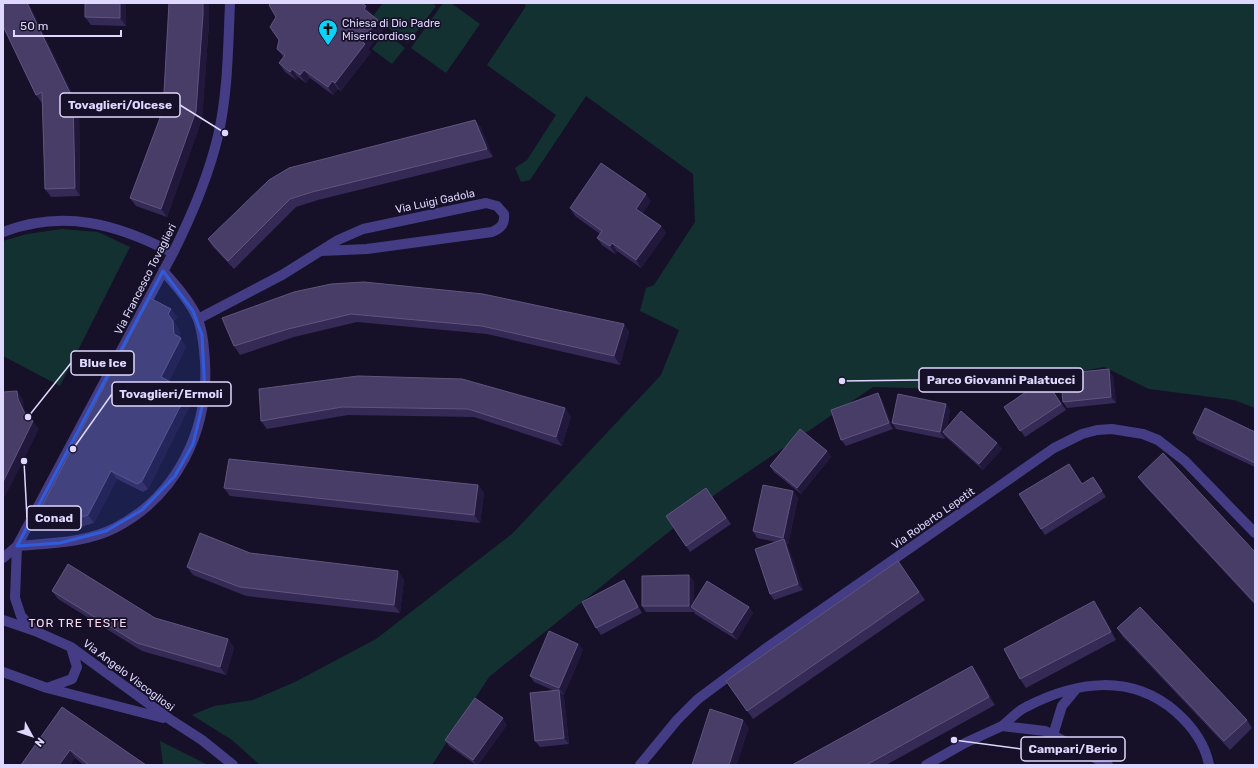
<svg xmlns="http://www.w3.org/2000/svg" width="1258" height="768" font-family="Rubik,sans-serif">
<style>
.green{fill:#143132}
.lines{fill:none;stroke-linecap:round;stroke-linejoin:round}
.street{stroke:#443d85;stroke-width:10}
.wall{fill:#352a55}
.shaded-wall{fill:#21183b}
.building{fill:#473d67;stroke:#5f557f}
.marked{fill:#305cdc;fill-opacity:0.2;stroke:#305cdc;stroke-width:3;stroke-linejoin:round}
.labels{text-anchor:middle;stroke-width:3.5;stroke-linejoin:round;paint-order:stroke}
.poi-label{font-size:11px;fill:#dfd8fe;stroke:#161128;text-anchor:start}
.street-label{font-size:11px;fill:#dfd8fe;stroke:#161128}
.neighbourhood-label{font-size:12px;letter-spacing:1px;fill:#fedaef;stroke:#161128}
.leader{fill:none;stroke:#dfd8fe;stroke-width:1.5}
.callout-dot{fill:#dfd8fe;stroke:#161128;stroke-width:1.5}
.callout{fill:#161128;stroke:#dfd8fe;stroke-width:1.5}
.callout-label{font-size:12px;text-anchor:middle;font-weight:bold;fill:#dfd8fe}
</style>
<rect width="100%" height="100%" fill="#161128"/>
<!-- green -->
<path class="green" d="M383,3H432L436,6L408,43L373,16Z
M443,3H451L480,24L446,73L411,48Z
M523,3H1255V408L1234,400L1149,389L1104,367L981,390L873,387L717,493L489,677L432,765H260L232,740L192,715L214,706L253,700L295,682L376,639L512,534L661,375L679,330L640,311L646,288L654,285L695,222L693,174L586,96L530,180L521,182L515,168L527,160L556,115L487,65L526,6Z
M385,32L405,48L392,64L372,49Z
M62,229L98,232L130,247L60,386L3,356V241L27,234Z
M160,741L208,765H163Z"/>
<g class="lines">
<!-- street -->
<path class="street" d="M3,232C64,209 117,224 173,253
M198,319L282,275L338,240L363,229L486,203L497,206L504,214C505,224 501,228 492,232L367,249L321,251
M17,546C51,543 85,543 115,528C177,496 209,430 205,362C204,348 203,331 197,317C189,300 176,285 163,271
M3,558L17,546
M3,620L35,631L71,647L171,720L202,740L233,765
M35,631L21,616L15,598L17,546L173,253C192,215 208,178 218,136C228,93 228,47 230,3
M3,672L47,688L163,718
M47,688L72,679L77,667L71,647
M1002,726C1010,720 1017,711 1026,707C1076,681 1131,673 1176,712C1193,727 1205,743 1209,765
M1053,735L1062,706L1076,689
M640,765L677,720L698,699L769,646L998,487L1054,448L1082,434L1097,430L1112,429L1143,434L1158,440L1185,461L1255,533
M926,765L965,743L1002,726L1045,731L1108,765"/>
</g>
<!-- wall -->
<path class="wall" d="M126,3V26L91,25L85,17Z
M169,3H209V23L202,119L167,217L136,206L130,198L163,110Z
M271,3H364L365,5H364L371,14L384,28L368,49L371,52L341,91L338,89L333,95L310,78L306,83L298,77L296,80L285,72L279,63L284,58L277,49L279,40L270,27L276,17Z
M3,26L79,107L80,196L51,197L45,189L42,103L36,95Z
M475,120L481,128L493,157L318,200L296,207L234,269L213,247L208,239L269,180Z
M651,201L642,214L661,226L666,233L641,268L617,251L615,254L602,245L597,238L600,234L575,216L570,208Z
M294,292L624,324L629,332L620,365L487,334L357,322L294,337L240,355L234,346Z
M171,309L177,317L174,322L179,329L180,338L186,347L169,381L192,398L191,403L148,489L143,492L117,479L94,523L74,529L47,516L41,508Z
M1113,376L1116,403L1067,408L1063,402Z
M1045,379L1066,410L1025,437L1004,407Z
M259,389L571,416L562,446L474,417L348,415L267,429L261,421Z
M878,393L882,400L893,429L846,446L841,440Z
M946,404L950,410L947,427L997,443L1002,449L983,470L947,438L945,436V439L896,429L892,423Z
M1255,432V467L1197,440L1193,433Z
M827,451L831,457L801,494L774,472L770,466Z
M1069,464L1082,484L1093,477L1106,497L1045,535L1041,529Z
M1138,477L1255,552V605L1144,485Z
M478,485L484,493L480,523L230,496L224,488Z
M706,488L731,524L690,552L666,516Z
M793,491L798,498L788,544H787L803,590L774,600L770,594L776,542L757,538L753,531Z
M250,553L404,579L400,613L246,596L193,575L187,567Z
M898,561L925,600L753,719L726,681Z
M689,575L694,582V602L749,607L753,613L737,640L695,614L694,612H646L642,606Z
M628,586L642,613L601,635L596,628Z
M52,591L155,618L228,639L234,648L226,675L142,651L58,599Z
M1100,609L1116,640L1026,688L1020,679Z
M1117,628L1247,720L1252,728L1230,750L1123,637Z
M578,644L583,650L564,695L562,694L564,697L569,744L540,747L535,741L555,691L534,682L530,676Z
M978,674L995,705L886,765H792Z
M62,707L146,765H84L75,758L70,765Z
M507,725L478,765H476L449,746L445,740Z"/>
<!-- shaded-wall -->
<path class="shaded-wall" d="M27,3H29L79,107L80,196L75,188Z
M120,3H126V26L120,18Z
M203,3H209V23L202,119L167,217L161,209Z
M366,6L371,14L364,9Z
M378,20L384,28L368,49L371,52L341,91L335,83L362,41Z
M292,69L298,77L296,80L290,72Z
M304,70L310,78L306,83L300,75Z
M332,81L338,89L333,95L328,87Z
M475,120L481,128L493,157L487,149Z
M646,194L651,201L641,216L636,209Z
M661,226L666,233L641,268L636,260Z
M612,243L617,251L615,254L610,246Z
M171,309L177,317L174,322L179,329L180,340L181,338L186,347L167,385L161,377L174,334L168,314Z
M624,324L629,332L620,365L614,356Z
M1109,369L1113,376L1116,403L1111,397Z
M186,390L192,398L191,403L148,489L142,481Z
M17,391L23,399L24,408L32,424L26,416L18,399Z
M878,393L882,400L893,429L889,423Z
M946,404L950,410L946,435L943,432L945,436V439L940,432Z
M565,408L571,416L562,446L556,437Z
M33,421L39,429L12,483L3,500V482Z
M997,443L1002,449L983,470L979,464Z
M827,451L831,457L801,494L797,488Z
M111,471L117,479L94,523L88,515Z
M478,485L484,493L480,523L474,515Z
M793,491L798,498L788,544L783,538Z
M784,539L788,545L803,590L798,584Z
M398,571L404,579L400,613L394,605Z
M689,575L694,582V609L691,607L694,612L689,606Z
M624,580L628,586L642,613L638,607Z
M1094,601L1100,609L1116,640L1111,632Z
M749,607L753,613L737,640L732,633Z
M228,639L234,648L226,675L220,667Z
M578,644L583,650L564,695L559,688Z
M972,666L978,674L995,705L989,697Z
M559,690L564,697L569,744L564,738Z
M503,718L507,725L478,765H476L473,760Z
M743,720L749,728L737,765H729Z
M70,750L75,758L70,765H59Z"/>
<!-- building -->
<path class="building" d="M3,3H27L73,99L75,188L45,189L42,92L36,95L3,26Z
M85,3H120V18L85,17Z
M169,3H203V14L196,111L161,209L130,198L163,110Z
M271,3H361L366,6L364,9L378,20L362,41L365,44L335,83L332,81L328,87L304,70L300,75L292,69L290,72L279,63L285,55L277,49L279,40L270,27L276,17L269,5Z
M475,120L487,149L312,192L290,199L228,261L208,239L269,180L289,168Z
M601,163L646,194L636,209L661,226L636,260L612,243L610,246L597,238L602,231L570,208Z
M364,282L483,294L624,324L614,356L482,326L351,314L288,329L234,346L222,318L294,292L331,284Z
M150,298L171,309L168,314L173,321L174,334L181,338L161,377L186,390V395L142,481L137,484L111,471L88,515L68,521L41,508Z
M1109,369L1111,397L1063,402L1060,374Z
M358,376L462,379L565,408L556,437L468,409L342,407L261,421L259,389Z
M1045,379L1061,404L1020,431L1004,407Z
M17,391L18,399L26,416L33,421L3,482V392Z
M878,393L889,423L841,440L831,410Z
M898,394L946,404L940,432L892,423Z
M1205,408L1255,432V463L1193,433Z
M961,411L997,443L979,464L943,432Z
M800,429L827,451L797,488L770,466Z
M1163,453L1255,552V603L1138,477Z
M229,459L478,485L474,515L224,488Z
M1069,464L1082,484L1093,477L1102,491L1041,529L1019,494Z
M763,485L793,491L783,538L753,531Z
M706,488L726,518L686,546L666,516Z
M200,533L250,553L398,571L394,605L240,587L187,567Z
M784,539L798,584L770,594L755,549Z
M898,561L919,592L747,711L726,681Z
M68,564L155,618L228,639L220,667L137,643L52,591Z
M689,575V606H642V576Z
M624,580L638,607L596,628L582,602Z
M707,581L749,607L732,633L691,607Z
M1094,601L1111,632L1020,679L1004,649Z
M1140,607L1247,720L1224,741L1117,628Z
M549,631L578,644L559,688L530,676Z
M972,666L989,697L866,765H792Z
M559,690L564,738L535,741L530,693Z
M475,698L503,718L473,760L445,740Z
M62,707L146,765H89L70,750L59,765H21Z
M710,709L743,720L729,765H692Z"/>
<!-- marked area -->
<path class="marked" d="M163,271L193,311L202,335L205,395L193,444L175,476L142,510L106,531L60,543L17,546Z"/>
<!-- icons -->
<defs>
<g id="church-pin" transform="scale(1)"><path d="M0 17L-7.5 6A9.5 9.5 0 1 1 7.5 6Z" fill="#0ad3f9" stroke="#161128"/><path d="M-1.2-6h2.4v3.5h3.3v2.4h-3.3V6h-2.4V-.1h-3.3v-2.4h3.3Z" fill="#111"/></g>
</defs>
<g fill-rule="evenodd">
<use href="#church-pin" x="328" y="29"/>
</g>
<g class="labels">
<!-- poi labels -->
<g class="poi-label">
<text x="342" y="27">Chiesa di Dio Padre<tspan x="342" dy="13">Misericordioso</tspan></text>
</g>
<!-- street labels -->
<g class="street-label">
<text transform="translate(435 201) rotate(-12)" y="4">Via Luigi Gadola</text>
<text transform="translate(145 279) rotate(-63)" y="4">Via Francesco Tovaglieri</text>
<text transform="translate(933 518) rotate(-35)" y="4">Via Roberto Lepetit</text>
<text transform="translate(129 675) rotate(37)" y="4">Via Angelo Viscogliosi</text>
</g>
<!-- neighbourhood labels -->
<g class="neighbourhood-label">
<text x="78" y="627">TOR TRE TESTE</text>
</g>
</g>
<!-- callouts -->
<path class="leader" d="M225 133L180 105M28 417L71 363M842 381L919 380M73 449L112 394M24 461L27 518M954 740L1021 749"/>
<g class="callout-dot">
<circle cx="225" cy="133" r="4"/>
<circle cx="28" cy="417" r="4"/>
<circle cx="842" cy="381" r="4"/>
<circle cx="73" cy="449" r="4"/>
<circle cx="24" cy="461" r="4"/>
<circle cx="954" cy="740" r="4"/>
</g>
<g class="callout">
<rect x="60" y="93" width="120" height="24" rx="4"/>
<rect x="71" y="351" width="63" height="24" rx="4"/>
<rect x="919" y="368" width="164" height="24" rx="4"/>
<rect x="112" y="382" width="119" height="24" rx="4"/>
<rect x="27" y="506" width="54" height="24" rx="4"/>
<rect x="1021" y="737" width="104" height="24" rx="4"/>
</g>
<g class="callout-label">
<text x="120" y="109">Tovaglieri/Olcese</text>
<text x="103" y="367">Blue Ice</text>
<text x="1001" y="384">Parco Giovanni Palatucci</text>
<text x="171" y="398">Tovaglieri/Ermoli</text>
<text x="54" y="522">Conad</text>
<text x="1073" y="753">Campari/Berio</text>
</g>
<!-- border -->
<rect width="1258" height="768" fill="none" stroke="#dfd8fe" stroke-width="8"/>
<!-- north arrow -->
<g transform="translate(32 736) rotate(130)" stroke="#161128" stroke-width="3" paint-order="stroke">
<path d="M0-3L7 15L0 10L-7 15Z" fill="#dfd8fe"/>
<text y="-6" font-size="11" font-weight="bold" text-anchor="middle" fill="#dfd8fe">N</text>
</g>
<!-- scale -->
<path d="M14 30v6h107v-6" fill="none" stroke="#dfd8fe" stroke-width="2"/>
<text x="20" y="30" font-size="12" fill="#dfd8fe" stroke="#161128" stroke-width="3" paint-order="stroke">50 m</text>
</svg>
